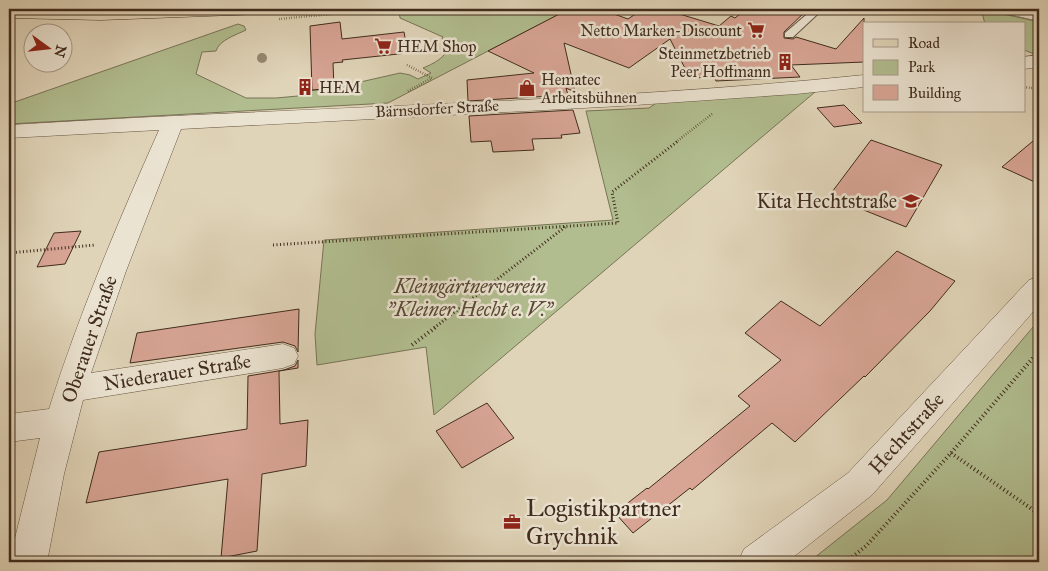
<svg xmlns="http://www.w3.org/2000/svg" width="1048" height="571" font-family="'IM FELL Great Primer',serif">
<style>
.green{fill:#b1bd8f;stroke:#787456}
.building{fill:#d8a595;stroke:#402c1d}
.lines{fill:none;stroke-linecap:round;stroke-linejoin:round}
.service-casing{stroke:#685644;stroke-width:2}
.minor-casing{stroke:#685644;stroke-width:1}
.tertiary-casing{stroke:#685644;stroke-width:1}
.primary-casing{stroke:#402c1d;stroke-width:1}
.path-far2{stroke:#402c1d;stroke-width:2.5;stroke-dasharray:0.5 2;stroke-linecap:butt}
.path-far1{stroke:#402c1d;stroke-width:3;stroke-dasharray:1 2.5;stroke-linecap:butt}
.path{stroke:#402c1d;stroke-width:4;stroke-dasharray:1 3;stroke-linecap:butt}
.service{fill:#ebe3d1;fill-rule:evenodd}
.minor{fill:#ebe3d1;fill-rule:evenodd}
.tertiary{fill:#ebe3d1;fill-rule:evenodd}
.primary{fill:#e0d4b8;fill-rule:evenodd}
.tree{fill:#95886f}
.labels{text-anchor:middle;stroke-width:5;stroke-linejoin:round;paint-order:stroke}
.far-poi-label{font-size:16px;fill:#402c1d;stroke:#ebe3d1;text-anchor:start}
.far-street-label{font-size:16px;fill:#402c1d;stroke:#ebe3d1}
.poi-label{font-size:20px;fill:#402c1d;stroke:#ebe3d1;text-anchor:end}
.park-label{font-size:20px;font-style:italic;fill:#574934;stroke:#ebe3d1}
.street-label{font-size:20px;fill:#402c1d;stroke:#ebe3d1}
.near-poi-label{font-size:24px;fill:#402c1d;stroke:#ebe3d1;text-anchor:start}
</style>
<rect width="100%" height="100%" fill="#e0d4b8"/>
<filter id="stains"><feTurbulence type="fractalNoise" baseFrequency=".004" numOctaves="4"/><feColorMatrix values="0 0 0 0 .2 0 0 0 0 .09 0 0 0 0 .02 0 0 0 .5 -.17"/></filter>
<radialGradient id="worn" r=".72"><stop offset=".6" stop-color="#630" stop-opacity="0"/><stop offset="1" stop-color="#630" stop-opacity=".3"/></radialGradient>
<!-- green -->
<path class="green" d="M399,9H569L388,103L9,124V104L238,24L244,26L246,30C236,35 219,40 216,51L202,52L196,74L246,98H276L309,95L308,91L334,88L400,73L410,75L418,79L431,73L423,68C435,63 456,53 442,39L443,37L400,18Z
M981,9L1039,22V54H1034L1024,50V24H985Z
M815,92L434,415L426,347L317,365L315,334L324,240L613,220L586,111L649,108L659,101Z
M1039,320V562H809L887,500Z"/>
<!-- building -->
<path class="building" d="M569,9H600L628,19L643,9H663L719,26L731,16L735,18L746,9H808L784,32V38L793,39L796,37L836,49L864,18V62L791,65L800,77L716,81L714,77L690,78L670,39L629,68L564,43L575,92L566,88L568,95L468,101L467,80L534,73L488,51Z
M340,22L342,39L404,32L408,53L342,60L343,62L333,63L334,88L312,90L310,26Z
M844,105L862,123L834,127L817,108Z
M573,110L580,133L561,135L562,138L532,139L534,150L493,152L491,141L471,142L469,116Z
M1039,136V184L1002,167Z
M871,140L942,165L906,227L829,196Z
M81,231L65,264L37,267L54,233Z
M897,251L955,281L930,311L865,377L864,376L795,442L772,423L692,490L690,488L633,533L615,513L647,488L648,489L750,406L738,396L781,360L745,333L781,301L820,326Z
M299,309L298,352L295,346L283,342L130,363L137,333Z
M298,360V368L279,371L280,424L308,420L306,466L262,474L257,551L221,558L228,479L86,503L99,452L247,429L248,376L284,370L295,366Z
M487,403L514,438L462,468L436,431Z"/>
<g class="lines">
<!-- service casing -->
<g class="service-casing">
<path id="service" d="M813,9H823L793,37H785V33Z"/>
</g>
<!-- minor casing -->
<g class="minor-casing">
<path id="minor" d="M1002,9H1031L1039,11V21L1004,13Z
M1039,55V67L1024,69V57Z
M864,75V87L796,94L621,106L181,129L126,271L91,373L283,344L294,348L298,356L294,364L283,368L83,400L64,474L47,562H9L40,438L9,442V414L49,409C79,314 118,222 159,130L9,138V125C294,107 580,104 864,75Z"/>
</g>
<!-- tertiary casing -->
<g class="tertiary-casing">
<path id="tertiary" d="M1039,277V305L872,495L787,562H738L744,549L848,473L1029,280Z"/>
</g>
<!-- primary casing -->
<g class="primary-casing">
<path id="primary" d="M9,9H269L266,13L260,14L101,20L9,18Z"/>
</g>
<!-- path-far2 -->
<path class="path-far2" d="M279,19L384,9
M407,65L432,78L408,91
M1024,87L1039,89
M676,142L712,114"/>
<!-- path-far1 -->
<path class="path-far1" d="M273,245L618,223L612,192L678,141
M9,253L95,245
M434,328L565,227"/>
<!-- path -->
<path class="path" d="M412,345L436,327
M951,453L1039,514
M846,562L866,546L951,453L1039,351"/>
<!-- service -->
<use href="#service" class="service"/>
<!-- minor -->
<use href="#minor" class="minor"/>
<!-- tertiary -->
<use href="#tertiary" class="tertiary"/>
<!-- primary -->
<use href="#primary" class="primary"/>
</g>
<!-- trees -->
<circle class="tree" cx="262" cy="58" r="5"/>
<!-- icons -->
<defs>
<g id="supermarket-bare" transform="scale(1.35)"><path d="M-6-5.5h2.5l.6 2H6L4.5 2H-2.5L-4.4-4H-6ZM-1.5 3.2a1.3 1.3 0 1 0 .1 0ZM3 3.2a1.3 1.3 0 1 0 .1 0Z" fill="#8f2418" stroke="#ebe3d1" stroke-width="2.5" paint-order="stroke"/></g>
<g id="building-bare" transform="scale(1.35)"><path d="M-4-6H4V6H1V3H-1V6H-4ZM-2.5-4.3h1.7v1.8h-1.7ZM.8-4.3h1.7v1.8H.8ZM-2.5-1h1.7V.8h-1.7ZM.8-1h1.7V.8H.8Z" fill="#8f2418" stroke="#ebe3d1" stroke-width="2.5" paint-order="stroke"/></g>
<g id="shop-bare" transform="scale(1.35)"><path d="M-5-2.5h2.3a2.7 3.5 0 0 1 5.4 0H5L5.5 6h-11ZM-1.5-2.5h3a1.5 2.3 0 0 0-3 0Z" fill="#8f2418" stroke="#ebe3d1" stroke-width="2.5" paint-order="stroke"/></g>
<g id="school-bare" transform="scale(1.35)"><path d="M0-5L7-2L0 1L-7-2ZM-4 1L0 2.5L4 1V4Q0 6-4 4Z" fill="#8f2418" stroke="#ebe3d1" stroke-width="2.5" paint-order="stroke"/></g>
<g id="office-bare" transform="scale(1.35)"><path d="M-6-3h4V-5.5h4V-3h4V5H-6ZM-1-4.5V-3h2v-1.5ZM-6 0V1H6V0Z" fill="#8f2418" stroke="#ebe3d1" stroke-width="2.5" paint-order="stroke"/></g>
</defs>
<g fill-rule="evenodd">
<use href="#supermarket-bare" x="756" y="30"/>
<use href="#supermarket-bare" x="383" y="46"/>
<use href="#building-bare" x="785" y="62"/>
<use href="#building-bare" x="305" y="87"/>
<use href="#shop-bare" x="527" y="88"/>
<use href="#school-bare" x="911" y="201"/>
<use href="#office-bare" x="512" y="522"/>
</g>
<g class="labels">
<!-- far-poi labels -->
<g class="far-poi-label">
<text x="742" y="36" text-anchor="end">Netto Marken-Discount</text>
<text x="397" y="52">HEM Shop</text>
<text x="771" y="59" text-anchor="end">Steinmetzbetrieb<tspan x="771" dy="18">Peer Hoffmann</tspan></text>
<text x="541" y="85">Hematec<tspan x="541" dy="18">Arbeitsbühnen</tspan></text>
<text x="319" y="93">HEM</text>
</g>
<!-- far-street labels -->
<g class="far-street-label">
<text transform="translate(437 108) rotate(-3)" y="6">Bärnsdorfer Straße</text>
</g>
<!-- poi labels -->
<g class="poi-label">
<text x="897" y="208">Kita Hechtstraße</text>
</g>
<!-- park labels -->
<g class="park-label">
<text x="470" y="293">Kleingärtnerverein<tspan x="470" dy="23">"Kleiner Hecht e. V."</tspan></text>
</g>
<!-- street labels -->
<g class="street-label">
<text transform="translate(89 339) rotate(-71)" y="7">Oberauer Straße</text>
<text transform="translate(177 372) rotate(-9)" y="7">Niederauer Straße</text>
<text transform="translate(906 433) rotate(-48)" y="7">Hechtstraße</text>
</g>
<!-- near-poi labels -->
<g class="near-poi-label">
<text x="526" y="516">Logistikpartner<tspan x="526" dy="28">Grychnik</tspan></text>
</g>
</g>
<!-- margin -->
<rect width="1048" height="571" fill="none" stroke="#e0d4b8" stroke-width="30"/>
<rect x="10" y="10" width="1028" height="551" fill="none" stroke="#402c1d" stroke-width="2.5"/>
<rect x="15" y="15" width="1018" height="541" fill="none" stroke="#402c1d"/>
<!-- legend -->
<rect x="863" y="22" width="162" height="90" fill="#ebe3d1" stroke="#a79a89"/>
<rect x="873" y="39" width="25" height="8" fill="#e0d4b8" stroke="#a79a89"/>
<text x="908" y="48" font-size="15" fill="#402c1d">Road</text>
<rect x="873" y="60" width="25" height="15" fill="#b1bd8f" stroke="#a79a89"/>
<text x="908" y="72" font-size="15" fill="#402c1d">Park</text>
<rect x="873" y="85" width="25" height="15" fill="#d8a595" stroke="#a79a89"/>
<text x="908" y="98" font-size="15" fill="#402c1d">Building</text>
<!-- north arrow -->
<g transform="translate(48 48) rotate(105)"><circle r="24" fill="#ebe3d1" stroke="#a79a89"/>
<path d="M0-4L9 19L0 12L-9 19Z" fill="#8f2418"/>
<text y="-8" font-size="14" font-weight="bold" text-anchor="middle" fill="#402c1d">N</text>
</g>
<rect width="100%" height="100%" filter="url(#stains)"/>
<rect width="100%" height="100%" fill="url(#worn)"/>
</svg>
